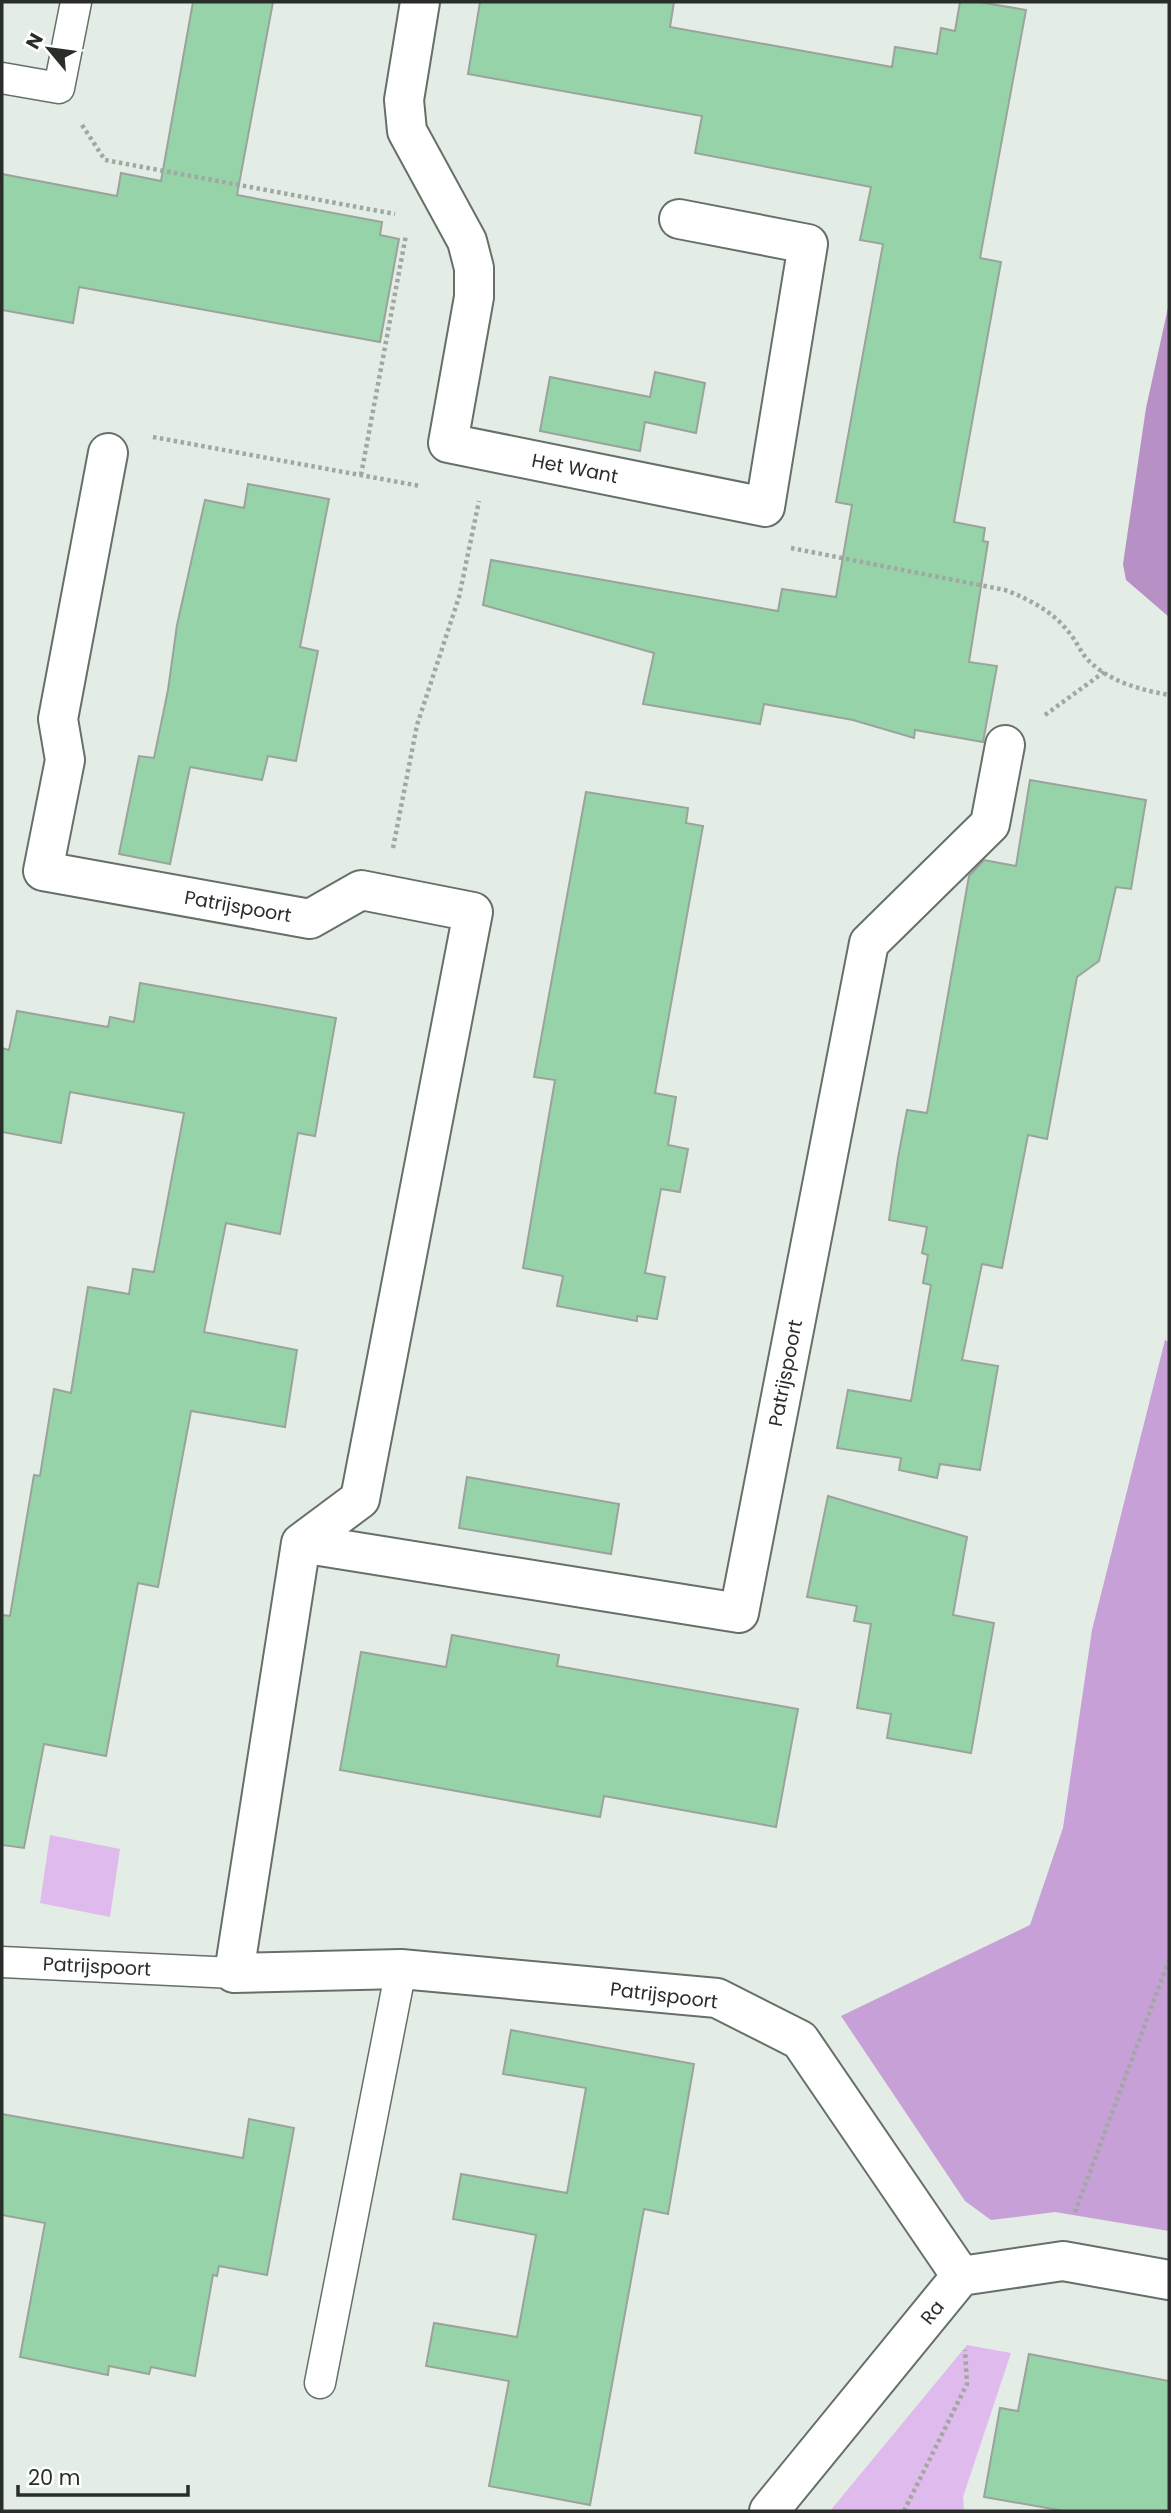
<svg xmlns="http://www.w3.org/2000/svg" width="1171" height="2513" font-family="Poppins,sans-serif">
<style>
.green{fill:#debaed}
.forest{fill:#c6a0d6}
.water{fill:#b791c6}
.building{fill:#96d3a9;stroke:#9aa39c;stroke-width:2}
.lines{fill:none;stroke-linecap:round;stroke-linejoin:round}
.service-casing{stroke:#666f69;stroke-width:33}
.minor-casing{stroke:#666f69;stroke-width:42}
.path{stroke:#a0a8a1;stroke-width:4.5;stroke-dasharray:3.5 3.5;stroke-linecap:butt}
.service{stroke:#fff;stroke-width:30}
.minor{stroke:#fff;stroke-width:38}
.labels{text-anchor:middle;stroke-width:6;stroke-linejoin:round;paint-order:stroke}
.street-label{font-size:19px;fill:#2a2e2b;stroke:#fff}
</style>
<rect width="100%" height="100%" fill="#e3ede5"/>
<!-- green -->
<path class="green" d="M50,1835L120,1849L110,1917L40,1903Z
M967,2345L1011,2353L963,2497L964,2511H830Z"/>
<!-- forest -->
<path class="forest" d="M1165,1340L1169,1342V2231L1055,2212L991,2220L965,2201L841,2016L1030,1925L1063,1828L1092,1630Z"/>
<!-- water -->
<path class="water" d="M1169,303V617L1126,580L1123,564L1146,408Z"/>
<!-- building -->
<path class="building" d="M193,2H273L237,195L382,222L380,235L399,239L380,342L79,287L73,323L2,310V174L117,196L121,173L161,181Z
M480,2H674L670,27L892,67L895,47L937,54L941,28L955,31L960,2H979L1026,10L980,258L1001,262L954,522L985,528L983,541L988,542L969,662L997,666L983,742L915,730L914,738L853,720L764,704L760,724L643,704L654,653L483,605L491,560L778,611L782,589L836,597L852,505L836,502L883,244L860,240L871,187L695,153L702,116L468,74Z
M655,372L705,383L696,433L645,422L640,451L540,431L550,377L650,397Z
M248,484L329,499L300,647L318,651L296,761L268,756L262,780L190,767L170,864L119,854L139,756L154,758L168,690L177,625L205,500L244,508Z
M1030,780L1146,800L1131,889L1116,887L1099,961L1077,977L1047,1139L1028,1135L1002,1268L982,1264L962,1360L998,1366L980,1470L940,1464L937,1478L899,1470L901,1458L837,1448L848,1390L911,1401L931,1285L923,1283L928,1255L922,1253L927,1227L889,1220L898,1158L907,1110L927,1113L969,876L984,860L1016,866Z
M586,792L688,808L686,823L703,826L655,1093L676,1097L668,1145L688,1149L680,1192L661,1189L645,1273L665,1277L657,1319L637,1316V1321L557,1306L563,1276L523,1268L555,1080L534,1077Z
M140,983L336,1018L315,1136L298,1133L280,1234L226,1223L204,1332L297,1350L285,1427L191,1411L158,1587L138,1583L106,1756L44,1744L24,1848L2,1845V1615L10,1616L34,1475L40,1476L54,1389L71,1393L88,1287L129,1294L133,1269L154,1272L184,1113L70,1092L61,1143L2,1132V1048L9,1050L17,1011L108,1027L110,1017L134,1022Z
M467,1477L619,1504L611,1554L459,1528Z
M828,1496L967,1537L953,1615L994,1623L971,1753L887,1738L891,1714L857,1708L871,1624L854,1621L857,1606L807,1597Z
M452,1635L559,1655L557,1666L798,1709L776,1827L604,1796L600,1817L340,1770L361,1652L446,1667Z
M511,2030L694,2064L668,2214L644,2209L590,2505L489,2486L509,2381L426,2366L434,2323L517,2337L536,2235L453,2219L461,2174L567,2193L586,2088L503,2074Z
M2,2114L243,2158L249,2119L294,2128L267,2275L219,2266L217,2276L213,2275L195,2376L151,2367L149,2374L109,2366L108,2375L20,2357L45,2223L2,2215Z
M1029,2354L1169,2381V2511H1064L984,2497L1000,2408L1018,2411Z"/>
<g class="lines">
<!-- service casing -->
<g class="service-casing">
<path id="service" d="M2,78L59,88L76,2
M2,1962L234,1973
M320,2383L401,1969"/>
</g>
<!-- minor casing -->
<g class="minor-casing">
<path id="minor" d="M420,2L404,100L407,131L467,241L474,268V297L448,443L765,507L808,244L679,219
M108,453L58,719L65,760L43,871L310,919L361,890L473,912L360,1499L301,1543L234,1973L401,1969L717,1998L800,2040L961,2276
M301,1543L739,1613L869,943L990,824L1005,745
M769,2511L961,2276L1063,2261L1169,2280"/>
</g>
<!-- path -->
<path class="path" d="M82,125L105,160L395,214
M153,437L420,486
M361,475L406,235
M791,548L1005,590C1031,600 1054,612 1071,635C1078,644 1082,655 1090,662C1111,682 1141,690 1169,695
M1045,715L1104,672
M393,848L417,725L459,597L479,501
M1075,2212L1169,1960
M904,2511L967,2384L965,2350"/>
<!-- service -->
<use href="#service" class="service"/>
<!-- minor -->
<use href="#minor" class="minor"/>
</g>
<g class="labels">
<!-- street labels -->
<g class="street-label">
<text transform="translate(575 468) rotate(11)" y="7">Het Want</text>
<text transform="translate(238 906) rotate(10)" y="7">Patrijspoort</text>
<text transform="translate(785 1373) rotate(-79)" y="7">Patrijspoort</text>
<text transform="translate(97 1966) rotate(3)" y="7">Patrijspoort</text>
<text transform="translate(664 1995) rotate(7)" y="7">Patrijspoort</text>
<text transform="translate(932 2312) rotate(-51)" y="7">Ra</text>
</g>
</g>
<!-- border -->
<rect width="1171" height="2513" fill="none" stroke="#2a2e2b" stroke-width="7"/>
<!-- north arrow -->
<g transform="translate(49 49) rotate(299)" stroke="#ffffff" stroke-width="5" paint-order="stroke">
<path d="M0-5L12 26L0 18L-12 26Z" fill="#2a2e2b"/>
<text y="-10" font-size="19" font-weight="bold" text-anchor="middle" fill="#2a2e2b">N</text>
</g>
<!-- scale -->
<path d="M18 2485v10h170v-10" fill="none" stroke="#2a2e2b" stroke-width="3.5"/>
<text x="28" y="2485" font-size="21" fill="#2a2e2b" stroke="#ffffff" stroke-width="5" paint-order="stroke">20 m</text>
</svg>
